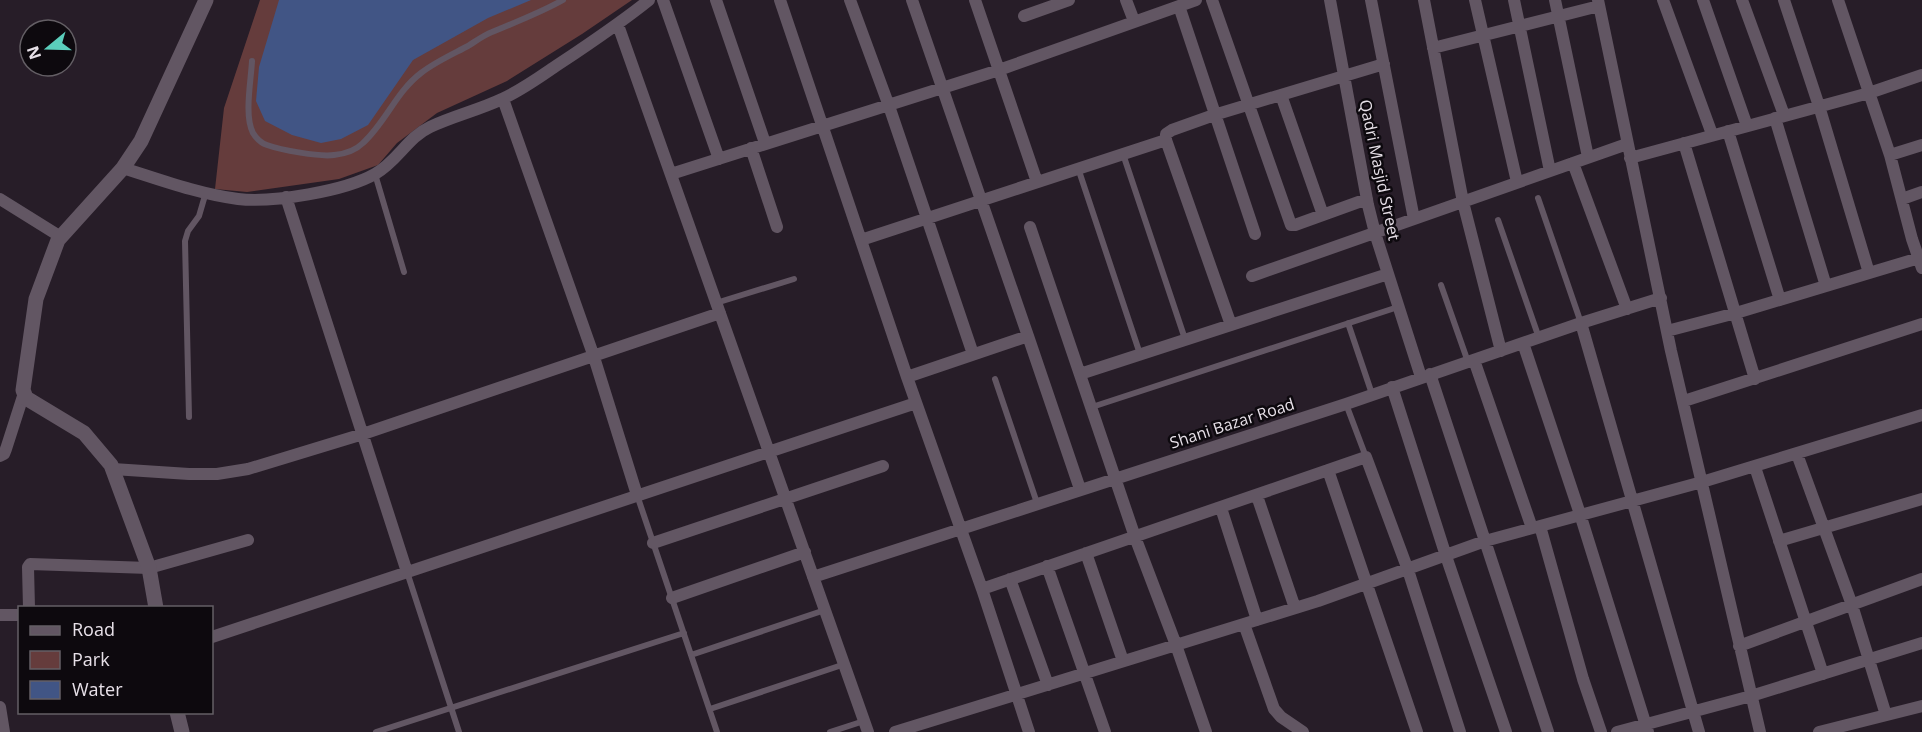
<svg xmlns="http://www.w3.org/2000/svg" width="1922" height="732" font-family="'Open Sans',sans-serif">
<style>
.green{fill:#653c3c}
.water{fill:#415585}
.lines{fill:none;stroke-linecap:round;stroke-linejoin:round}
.service{stroke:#625663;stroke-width:6}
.minor{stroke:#625663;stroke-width:12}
.tertiary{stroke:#625663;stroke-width:15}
.labels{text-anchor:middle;stroke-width:5;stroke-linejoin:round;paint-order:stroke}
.street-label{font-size:16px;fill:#e7e0e8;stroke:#0d090e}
</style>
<rect width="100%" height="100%" fill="#271d28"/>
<!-- green -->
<path class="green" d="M260,0H632L582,34L507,81L437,113L397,143L378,165L339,179L247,192L215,189L224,108Z"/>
<!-- water -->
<path class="water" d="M279,0H531L488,18L413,60L368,125L341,139L321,143L292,135L265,121L256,101L259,67Z"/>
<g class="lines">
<!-- service -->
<path class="service" d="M252,61C251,81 244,116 253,133C256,138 261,143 267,145C281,150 319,157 334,155C344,154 356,150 363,143C386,122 396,92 421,73C435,62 453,54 468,46C476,41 484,35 492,32C516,22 540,13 563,0
M1123,154L1185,339
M1078,168L1140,354
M375,174L404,272
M1538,198L1581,323
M1498,220L1539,338
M1441,285L1468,362
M716,303L794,279
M1348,323L1372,394
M995,379L1037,503
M1346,404L1366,457
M1092,407L1398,307
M189,417L185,241L188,231L199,216L206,192
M637,495L717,732
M407,572L459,732
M691,655L825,610
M710,709L845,664
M376,732L684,633
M830,732L864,721"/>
<!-- minor -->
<path class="minor" d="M663,0L719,159
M716,0L765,143
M780,0L907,377L982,589L1029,732
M850,0L889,106L973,354
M912,0L1028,336
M975,0L1037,182
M1126,0L1134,21
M1212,0L1291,225H1295L1367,199
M1330,0L1368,205L1375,233L1421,377
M1371,0L1414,219
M1424,0L1463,202L1501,351
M1475,0L1517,182
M1514,0L1550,171
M1555,0L1588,157
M1598,0L1671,351L1760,732
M1663,0L1712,134
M1703,0L1747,126
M1742,0L1784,115
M1784,0L1819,106L1869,273
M1838,0L1890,155L1912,239L1922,268
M1179,6L1255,234
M1024,16L1069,0
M618,25L868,732
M1433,48L1599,6
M1281,95L1323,215
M503,99L593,354L637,495
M1775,118L1826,286
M1728,131L1780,300
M1684,143L1755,379
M751,148L777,227
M1890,155L1922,145
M1630,158L1869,93L1922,75
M1573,163L1627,309
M123,168C161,180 199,194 238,199C273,203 345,191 375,174C397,162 408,137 430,127C453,116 479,110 502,99C520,91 537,79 553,68C586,46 618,25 649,0
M671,174L999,70L1196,0
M286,197L407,572
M0,199L61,237
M1902,199L1922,192
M1030,227L1135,537L1176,645L1206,732
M861,240L1166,140
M1252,276L1627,144
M1581,323L1699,732
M1231,325L1166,140V134L1172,130L1214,115L1384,64
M1667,331L1736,313L1919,258
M1523,343L1580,514L1648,732
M1474,360L1532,528
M1080,374L1388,274
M1430,374L1548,732
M907,377L1028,336L1080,489
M1392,387L1446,556L1506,732
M1684,401L1922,324
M1797,454L1852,605L1886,715
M0,456L4,454L6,449L24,393
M1755,467L1823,674
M113,469L189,474H217L248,469L363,434L720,313
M1328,470L1417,732
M1257,496L1295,608
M1221,508L1257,620
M1540,526L1583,679L1601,732
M1779,541L1922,499
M653,543L883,466
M1086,553L1123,661
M1047,566L1105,732
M813,577L1346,404L1581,323L1661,298
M1010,579L1048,685
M982,589L1366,457L1408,570L1460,732
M672,598L805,552
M29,608L28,567L30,564L149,568L248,540
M0,615H20
M1244,624L1274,709L1281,717L1303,732
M212,637L916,403
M1739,646L1922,579
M0,707L4,732
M895,732L1318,601L1485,541L1702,482L1922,415
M1617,732L1751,696L1922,643
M1819,732L1922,706"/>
<!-- tertiary -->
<path class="tertiary" d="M156,608L149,568L111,465L84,433L26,398L23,390L36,299L58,240L123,168L141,141L206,0
M177,712L182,732"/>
</g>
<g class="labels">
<!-- street labels -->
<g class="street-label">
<text transform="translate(1380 170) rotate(78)" y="6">Qadri Masjid Street</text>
<text transform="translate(1232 423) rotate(-18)" y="6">Shani Bazar Road</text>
</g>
</g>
<!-- legend -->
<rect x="18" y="606" width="195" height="108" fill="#0d090e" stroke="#645f65" stroke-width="1.5"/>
<rect x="30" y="626" width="30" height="9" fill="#625663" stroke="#645f65" stroke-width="1.5"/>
<text x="72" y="636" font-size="18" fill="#e7e0e8">Road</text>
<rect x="30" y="651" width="30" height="18" fill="#653c3c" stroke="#645f65" stroke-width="1.5"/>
<text x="72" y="666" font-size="18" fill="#e7e0e8">Park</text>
<rect x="30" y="681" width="30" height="18" fill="#415585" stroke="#645f65" stroke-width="1.5"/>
<text x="72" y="696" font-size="18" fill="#e7e0e8">Water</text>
<!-- north arrow -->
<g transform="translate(48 48) rotate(251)"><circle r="28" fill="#0d090e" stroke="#645f65" stroke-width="1.5"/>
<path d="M0-4.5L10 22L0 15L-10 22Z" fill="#5bcebc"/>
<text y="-9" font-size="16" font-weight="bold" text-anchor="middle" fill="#e7e0e8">N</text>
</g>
</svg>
